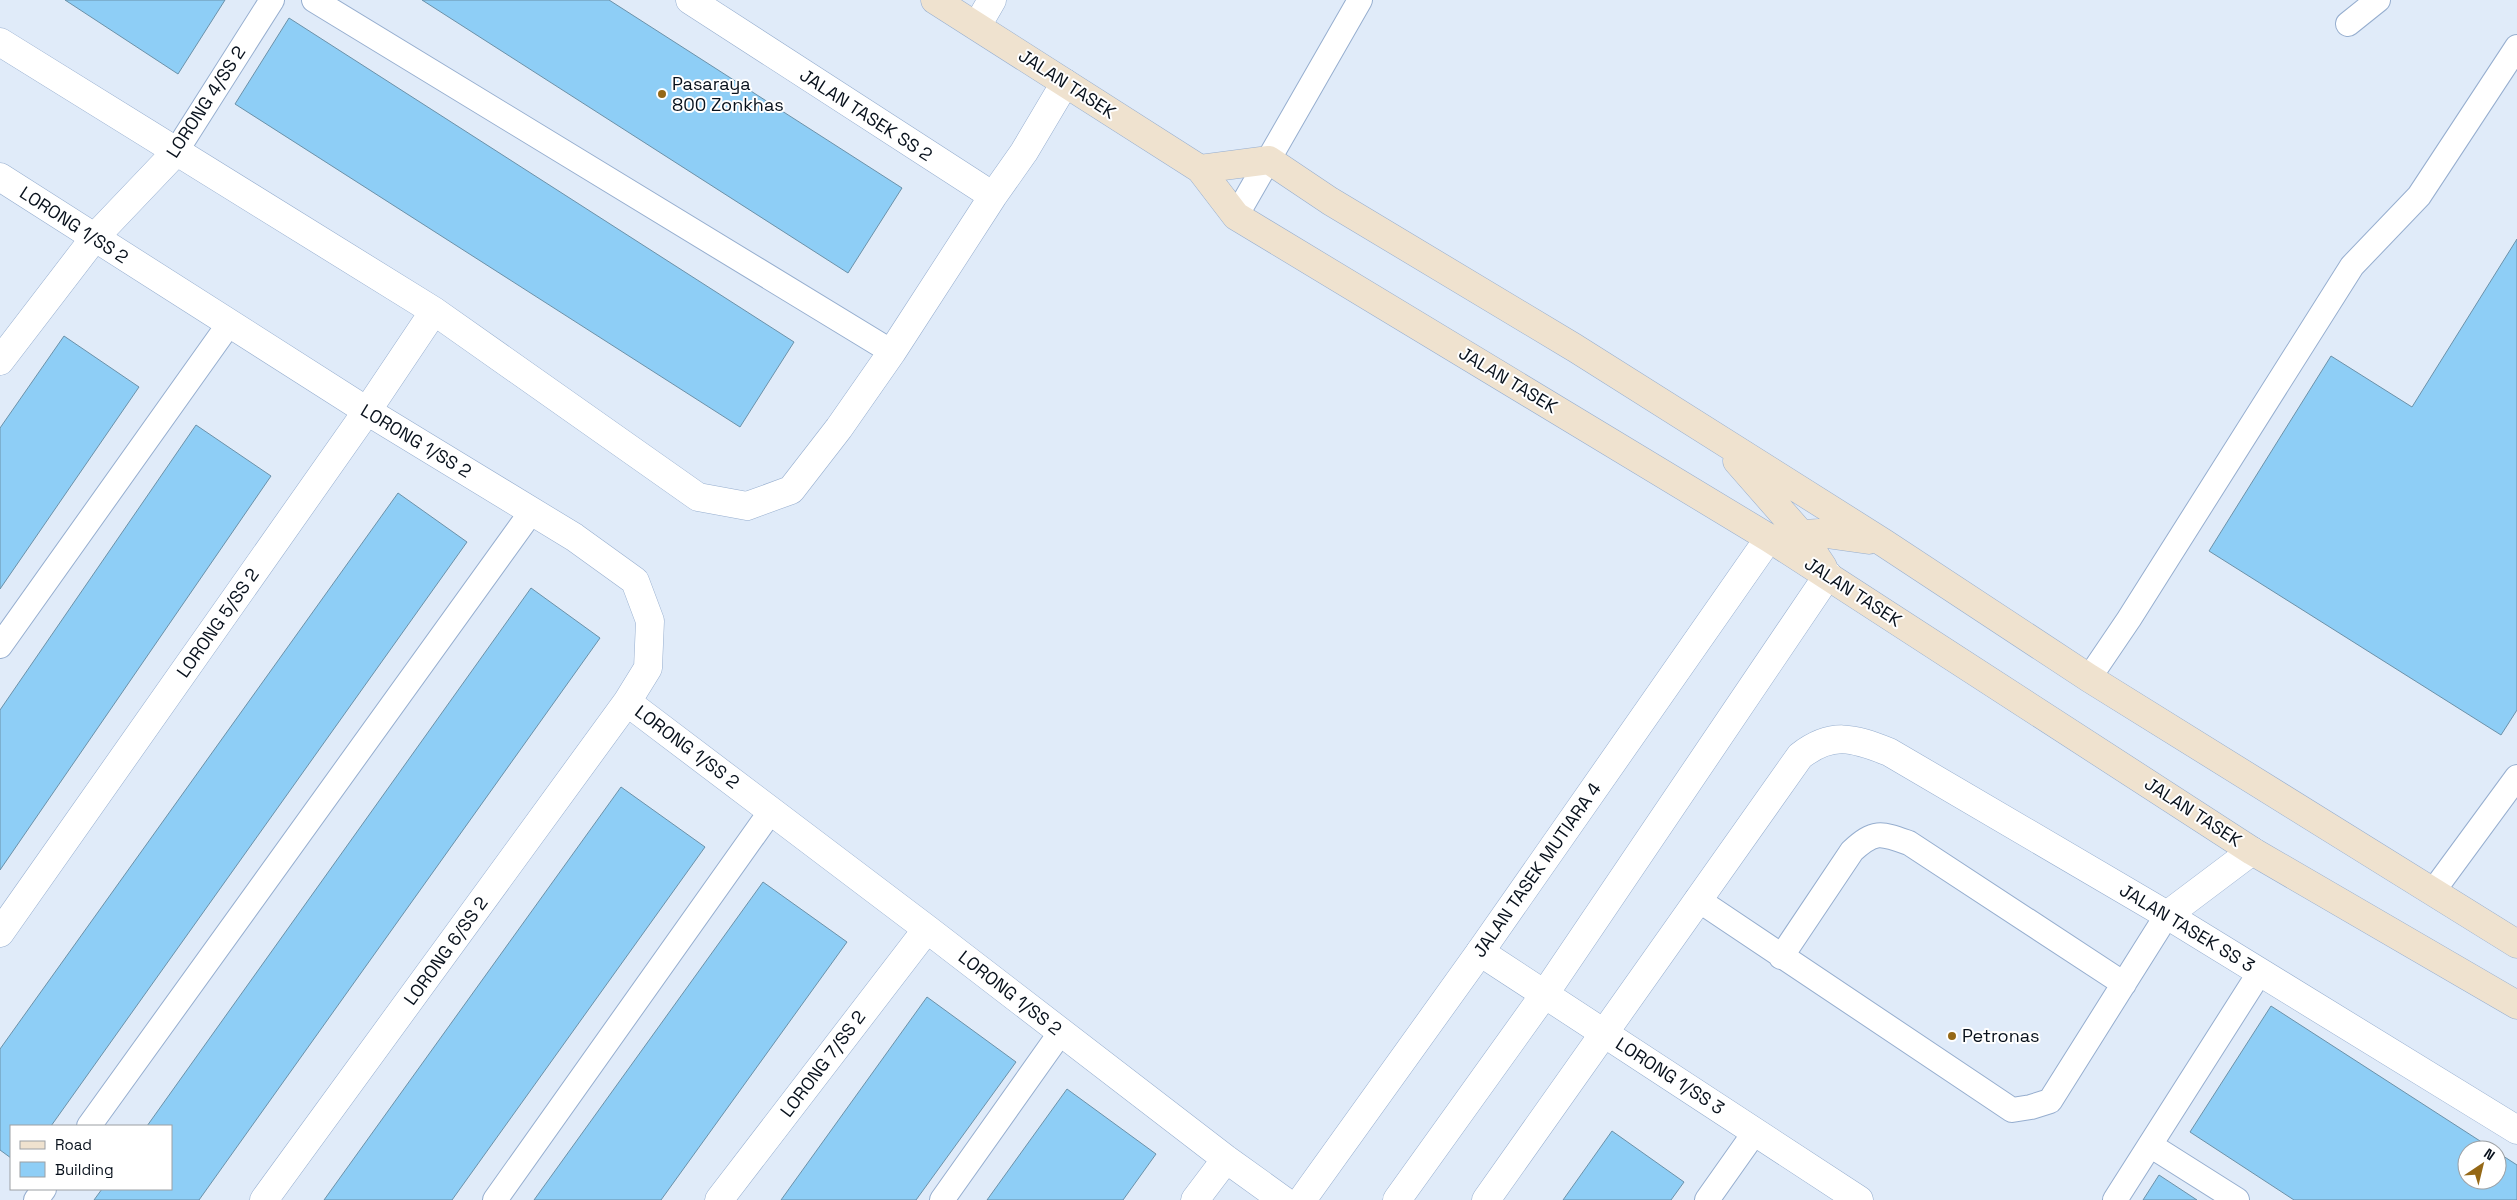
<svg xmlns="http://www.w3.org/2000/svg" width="2517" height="1200" font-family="'Space Grotesk',sans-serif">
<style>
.building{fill:#8ecef6;stroke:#6b91a9}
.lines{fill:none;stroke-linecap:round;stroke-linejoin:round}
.service-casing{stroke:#96aecf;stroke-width:26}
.minor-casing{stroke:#96aecf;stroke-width:29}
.tertiary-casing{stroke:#96aecf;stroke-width:29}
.secondary-casing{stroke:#96aecf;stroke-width:29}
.service{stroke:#fff;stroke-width:24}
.minor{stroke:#fff;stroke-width:28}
.tertiary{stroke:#fff;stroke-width:28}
.secondary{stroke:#efe2cf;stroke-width:28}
.poi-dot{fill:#956816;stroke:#fff;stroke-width:2}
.labels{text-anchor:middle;stroke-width:4;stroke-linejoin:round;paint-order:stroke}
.poi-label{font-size:18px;fill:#08111c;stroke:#fff;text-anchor:start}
.street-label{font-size:18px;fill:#08111c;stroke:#fff}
</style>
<rect width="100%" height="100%" fill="#e0ebf9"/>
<!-- building -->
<path class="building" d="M65,0H225L178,74Z
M422,0H609L902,188L848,273Z
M289,18L794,342L740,427L235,104Z
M2517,239V710L2501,735L2209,551L2331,356L2412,407Z
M64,336L139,387L0,589V428Z
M196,425L271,476L0,870V710Z
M398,493L467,542L51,1126H11V1158L0,1150V1049Z
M531,588L600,638L199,1200H94L102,1189H171V1126H147Z
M621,787L705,847L452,1200H324Z
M763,882L847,942L661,1200H534Z
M927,997L1016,1062L916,1200H781Z
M2271,1006L2494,1150H2467V1180H2497V1152L2517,1165V1200H2294L2190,1132Z
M1067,1089L1156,1154L1123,1200H987Z
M1612,1131L1684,1182L1671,1200H1563Z
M2159,1175L2197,1200H2143Z"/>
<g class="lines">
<!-- service casing -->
<g class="service-casing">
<path id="service" d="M314,0L892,352
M2348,24L2378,0
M175,153L272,0
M1236,216L1360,0
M0,646L229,324
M2089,678L2129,619L2352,266L2419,196L2517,47
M2434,890L2517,777
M1697,899L2012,1110L2031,1107L2050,1101L2167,915
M1781,957L1852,851C1875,830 1881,833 1909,843L2124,984
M89,1126L532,511
M2150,1145L2237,1200
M36,1200L44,1189
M495,1200L771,811
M942,1200L1061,1032
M1707,1200L1755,1132
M2115,1200L2260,972"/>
</g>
<!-- minor casing -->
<g class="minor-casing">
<path id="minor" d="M690,0L993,196
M977,26L992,0
M0,42L434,311L698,497L747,506L791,490L839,428L892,352L993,196L1024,152L1065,83
M0,177L367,411L574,537L635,581L650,621L648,668L627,702L927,929L1226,1159L1283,1200
M0,361L95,237L175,153
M2167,915L2252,851
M0,933L367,411L434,311
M1480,952L1859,1200
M264,1200L627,702
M719,1200L927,929
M1195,1200L1226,1159
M1486,1200L1800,756C1832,731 1853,738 1889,752L2167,915L2517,1130"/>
</g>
<!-- tertiary casing -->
<g class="tertiary-casing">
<path id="tertiary" d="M1302,1200L1480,952L1769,538
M1397,1200L1544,995L1828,575"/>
</g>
<!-- secondary casing -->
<g class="secondary-casing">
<path id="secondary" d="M935,0L1200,169L1236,216L1769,538L2252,851L2517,1005
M1200,169L1269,160L1330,201L1575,348L1884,543L2089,678L2517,944
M1737,461L1801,534L1823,567
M1788,535L1819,533L1869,540"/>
</g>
<!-- service -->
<use href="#service" class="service"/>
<!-- minor -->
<use href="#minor" class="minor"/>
<!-- tertiary -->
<use href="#tertiary" class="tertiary"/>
<!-- secondary -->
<use href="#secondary" class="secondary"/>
</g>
<!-- markers -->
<g class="poi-dot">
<circle cx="662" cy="94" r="5"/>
<circle cx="1952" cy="1036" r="5"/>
</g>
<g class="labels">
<!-- poi labels -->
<g class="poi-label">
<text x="672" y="90">Pasaraya<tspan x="672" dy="21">800 Zonkhas</tspan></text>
<text x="1962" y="1042">Petronas</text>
</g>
<!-- street labels -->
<g class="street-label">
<text transform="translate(1067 84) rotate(33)" y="6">JALAN TASEK</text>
<text transform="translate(206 102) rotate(-57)" y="6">LORONG 4/SS 2</text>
<text transform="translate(866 115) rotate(33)" y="6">JALAN TASEK SS 2</text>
<text transform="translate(74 225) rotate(33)" y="6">LORONG 1/SS 2</text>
<text transform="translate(1508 380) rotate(31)" y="6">JALAN TASEK</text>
<text transform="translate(416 441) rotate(31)" y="6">LORONG 1/SS 2</text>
<text transform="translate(1853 592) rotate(33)" y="6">JALAN TASEK</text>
<text transform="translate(218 623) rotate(-55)" y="6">LORONG 5/SS 2</text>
<text transform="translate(687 747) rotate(37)" y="6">LORONG 1/SS 2</text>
<text transform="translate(2193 812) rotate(33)" y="6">JALAN TASEK</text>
<text transform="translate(1537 870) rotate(-55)" y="6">JALAN TASEK MUTIARA 4</text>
<text transform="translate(2187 928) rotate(31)" y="6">JALAN TASEK SS 3</text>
<text transform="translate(446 951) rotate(-54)" y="6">LORONG 6/SS 2</text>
<text transform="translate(1010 993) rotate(38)" y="6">LORONG 1/SS 2</text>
<text transform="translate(823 1064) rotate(-53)" y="6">LORONG 7/SS 2</text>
<text transform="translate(1670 1076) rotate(33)" y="6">LORONG 1/SS 3</text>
</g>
</g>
<!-- legend -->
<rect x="10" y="1125" width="162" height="65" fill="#ffffff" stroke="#9ca0a4"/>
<rect x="20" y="1141" width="25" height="8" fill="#efe2cf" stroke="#9ca0a4"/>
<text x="55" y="1150" font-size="15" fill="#08111c">Road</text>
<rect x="20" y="1162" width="25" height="15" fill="#8ecef6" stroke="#9ca0a4"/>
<text x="55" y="1175" font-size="15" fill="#08111c">Building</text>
<!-- north arrow -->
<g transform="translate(2482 1165) rotate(35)"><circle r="24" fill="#ffffff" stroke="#9ca0a4"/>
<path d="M0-4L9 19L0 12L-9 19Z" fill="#956816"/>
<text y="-8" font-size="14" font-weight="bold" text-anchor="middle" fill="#08111c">N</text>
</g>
</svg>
